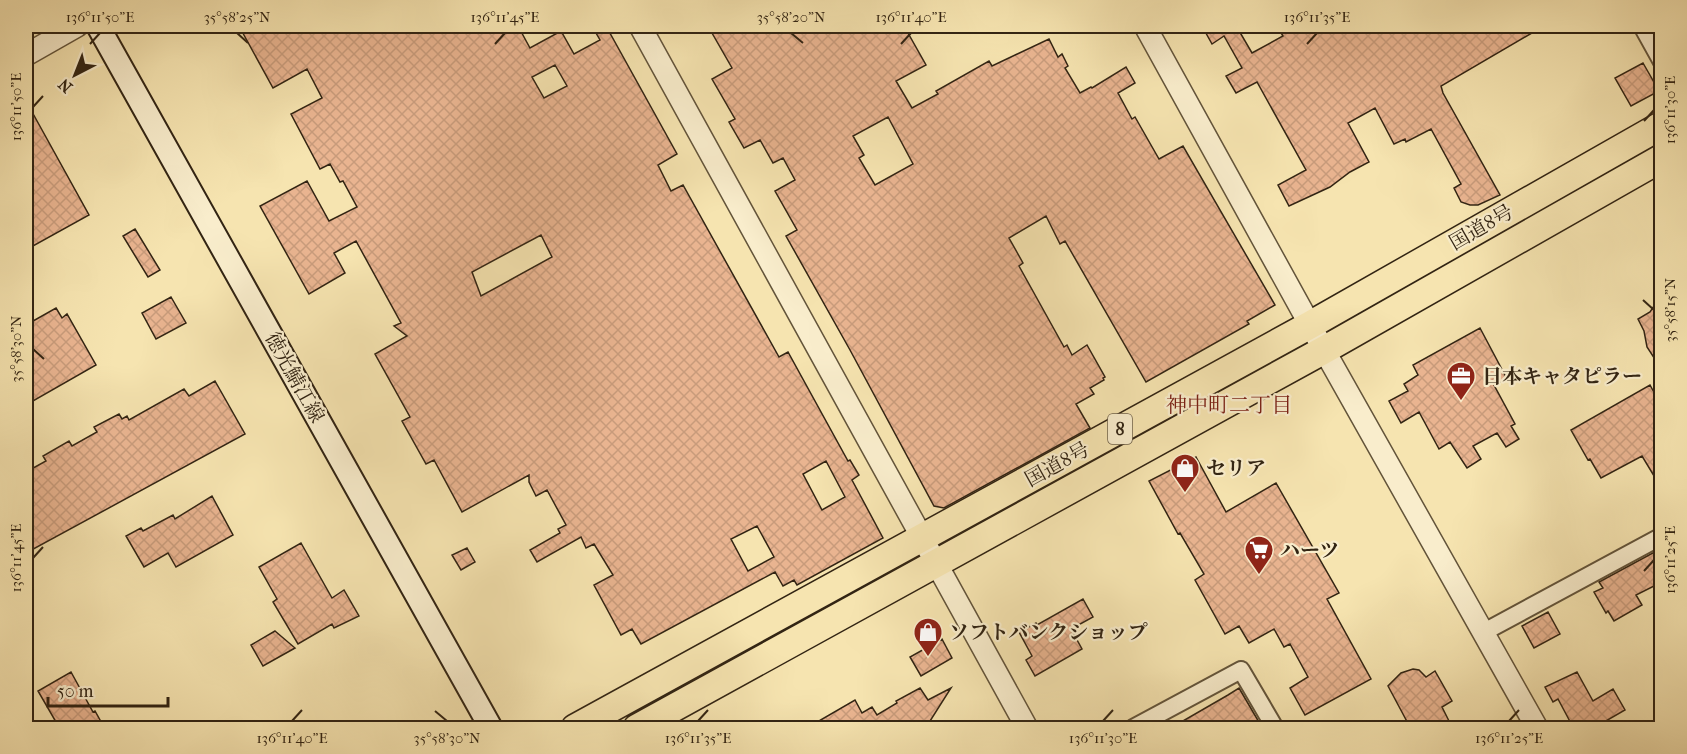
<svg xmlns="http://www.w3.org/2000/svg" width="1687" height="754" font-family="'IM FELL French Canon','Noto Serif JP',serif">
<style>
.building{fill:url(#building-cross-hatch);stroke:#322413;stroke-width:1.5;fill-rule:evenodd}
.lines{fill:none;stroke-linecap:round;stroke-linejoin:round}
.minor-casing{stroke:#63543a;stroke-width:20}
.tertiary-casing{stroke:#63543a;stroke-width:24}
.secondary-casing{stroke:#322413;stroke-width:26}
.trunk-casing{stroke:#322413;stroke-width:30}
.minor{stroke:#f9edcc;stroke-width:16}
.tertiary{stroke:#f9edcc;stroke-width:21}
.secondary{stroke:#f9edcc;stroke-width:22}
.trunk{stroke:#f6e4b0;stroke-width:27}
.ticks{fill:none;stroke:#322413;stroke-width:2}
.labels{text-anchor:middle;stroke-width:4.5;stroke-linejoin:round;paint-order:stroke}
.shield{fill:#f9edcc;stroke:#6e604a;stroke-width:1.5}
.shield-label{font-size:18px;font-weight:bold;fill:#322413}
.street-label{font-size:20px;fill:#322413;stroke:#f9edcc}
.poi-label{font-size:20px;font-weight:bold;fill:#322413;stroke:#f9edcc;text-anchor:start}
.neighbourhood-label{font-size:21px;fill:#7a1f14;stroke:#f9edcc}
.neatline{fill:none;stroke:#322413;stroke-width:2}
.ticks-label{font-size:15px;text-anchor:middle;fill:#322413}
</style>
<defs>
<pattern id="building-cross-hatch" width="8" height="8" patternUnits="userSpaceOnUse" patternTransform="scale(1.5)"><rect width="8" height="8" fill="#e9b490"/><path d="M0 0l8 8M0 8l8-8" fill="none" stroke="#c89b7b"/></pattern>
</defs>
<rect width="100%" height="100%" fill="#f6e4b0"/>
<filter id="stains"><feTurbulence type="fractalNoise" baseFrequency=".00333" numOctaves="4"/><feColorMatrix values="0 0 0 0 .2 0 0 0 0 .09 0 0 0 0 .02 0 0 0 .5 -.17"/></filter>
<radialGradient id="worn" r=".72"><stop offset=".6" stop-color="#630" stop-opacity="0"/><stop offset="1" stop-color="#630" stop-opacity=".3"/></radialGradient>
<!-- building -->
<path class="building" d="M239,26H518L530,48L561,31L574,54L600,40L592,26H606L677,154L658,165L671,191L683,185L779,357L788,352L848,461L850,460L859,475L852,480L883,538L797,585L794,580L783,586L775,572L641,644L632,629L621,635L594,585L613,575L594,544L586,548L581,537L537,562L530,550L560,533L558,529L566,525L547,490L536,496L529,482V475L462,512L434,460L426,464L402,421L410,417L375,354L407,336L394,326L401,323L356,241L334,253L345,273L309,294L260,206L307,181L329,221L357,207L343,181L340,182L330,164L320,169L291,114L322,98L307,69L273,88ZM555,65L567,86L544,98L532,77ZM541,235L552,257L481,296L472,272ZM826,461L845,497L822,510L803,474ZM757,526L774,557L748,571L731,539Z
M708,26H904L926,65L896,81L912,108L938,94L936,91L989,61L992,66L1049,39L1058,57L1062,54L1068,66L1065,68L1080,93L1091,87L1092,88L1126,67L1135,83L1118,93L1132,119L1135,117L1159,159L1183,146L1275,305L1247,321L1249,324L1146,382L1065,241L1060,244L1046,216L1009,238L1023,263L1019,266L1064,347L1067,345L1072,355L1087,345L1105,377L1103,378L1104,380L1090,388L1094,394L1076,404L1090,428L944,508L934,506L850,350L786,236L797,230L775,191L795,180L783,158L773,163L760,140L744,148L729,122L735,119L712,79L732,68ZM888,117L913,164L875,185L859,158L864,155L853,136Z
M1202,26H1244L1238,29L1252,53L1283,36L1277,26H1544L1441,86L1443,93L1500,195L1478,205H1470L1461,202L1454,188L1461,184L1431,129L1406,142L1405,139L1394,144L1375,108L1348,123L1369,162L1350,172L1330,187L1289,206L1278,185L1306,170L1257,82L1236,93L1226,76L1242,68L1224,36L1212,44Z
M1643,63L1659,91L1631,106L1615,78Z
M26,101L89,215L33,246L26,232Z
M135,229L160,270L148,277L123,236Z
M1662,294V370L1647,347L1644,331L1638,319L1650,312Z
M171,297L186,323L156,339L142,313Z
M56,308L62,318L67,314L96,365L26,405V325Z
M1480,328L1507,379L1494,385L1515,424L1511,426L1519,439L1506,447L1497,433L1473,446L1481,459L1467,468L1450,442L1439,449L1419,412L1401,423L1389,401L1408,391L1404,384L1418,375L1413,365Z
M215,381L245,434L26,553V472L46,461L43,456L69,441L72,446L97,432L94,427L119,414L122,419L127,416L129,420L184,389L189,396Z
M1650,385L1662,407V489L1642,456L1601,478L1590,459L1588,460L1571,430Z
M1196,457L1226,512L1276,483L1339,593L1327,599L1371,679L1305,715L1290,688L1308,677L1290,644L1284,647L1274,629L1249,643L1239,626L1225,634L1195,580L1204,574L1180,533L1178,534L1149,481Z
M212,496L233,535L176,567L168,553L144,567L126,536L141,528L143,531L173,515L175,519Z
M301,543L332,598L344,590L359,616L334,628L332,624L298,644L273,602L277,599L259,567Z
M467,548L475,562L461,570L452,555Z
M1662,548V582L1636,595L1642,605L1614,621L1608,611L1606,613L1594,592L1603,588L1599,582Z
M1083,599L1093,617L1071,629L1082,649L1035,676L1026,660L1032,656L1019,632L1036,623L1037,625Z
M1548,612L1560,634L1534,648L1522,626Z
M275,631L295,648L263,666L251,645Z
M942,639L952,658L921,676L910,657Z
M1413,669L1419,670L1426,677L1435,671L1452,701L1442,707L1453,729H1411L1388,686L1401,673Z
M71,672L93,712L95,711L105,729H60L38,691Z
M1577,672L1593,701L1613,689L1625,710L1592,729H1574L1558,699L1553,702L1545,687Z
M920,688L928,700L951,688L925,729H805L855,700L862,713L872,707L877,715L897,703L896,701Z
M1239,688L1263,729H1169L1228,695Z"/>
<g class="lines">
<!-- minor casing -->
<g class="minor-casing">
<path id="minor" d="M1642,26L1662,62
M1484,632L1662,536
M1133,728L1241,670L1275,728"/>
</g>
<!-- tertiary casing -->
<g class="tertiary-casing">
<path id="tertiary" d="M640,26L1027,728
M1145,26L1310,325L1537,728
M26,55L77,26"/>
</g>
<!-- secondary casing -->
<g class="secondary-casing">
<path id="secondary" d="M98,26L491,728"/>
</g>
<!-- trunk casing -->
<g class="trunk-casing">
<path id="trunk" d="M575,728L1310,325L1662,125
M637,728L1324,350L1662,158"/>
</g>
<!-- minor -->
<use href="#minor" class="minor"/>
<!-- tertiary -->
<use href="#tertiary" class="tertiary"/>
<!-- secondary -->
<use href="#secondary" class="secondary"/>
<!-- trunk -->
<use href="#trunk" class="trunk"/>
</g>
<!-- ticks -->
<path class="ticks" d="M237,33L248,43M791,33L803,43M90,44L100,33M495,44L505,33M901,44L911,33M1307,44L1317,33M33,107L43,96M1644,121L1654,110M1643,300L1654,310M33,349L44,359M33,558L43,547M1644,571L1654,560M435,711L447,721M292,721L302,710M698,721L708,710M1103,721L1113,710M1509,721L1519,710"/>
<!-- icons -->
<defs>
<g id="office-pin" transform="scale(1.5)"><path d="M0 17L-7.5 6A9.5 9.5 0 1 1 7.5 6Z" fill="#8f2418" stroke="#f9edcc"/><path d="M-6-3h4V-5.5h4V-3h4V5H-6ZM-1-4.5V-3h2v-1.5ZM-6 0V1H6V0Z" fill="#fff"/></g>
<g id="shop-pin" transform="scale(1.5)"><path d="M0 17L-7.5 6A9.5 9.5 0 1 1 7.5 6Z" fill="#8f2418" stroke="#f9edcc"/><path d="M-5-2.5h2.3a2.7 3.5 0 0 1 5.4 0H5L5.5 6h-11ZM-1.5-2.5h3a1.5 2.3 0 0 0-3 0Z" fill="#fff"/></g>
<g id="supermarket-pin" transform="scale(1.5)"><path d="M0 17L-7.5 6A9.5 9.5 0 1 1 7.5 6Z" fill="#8f2418" stroke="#f9edcc"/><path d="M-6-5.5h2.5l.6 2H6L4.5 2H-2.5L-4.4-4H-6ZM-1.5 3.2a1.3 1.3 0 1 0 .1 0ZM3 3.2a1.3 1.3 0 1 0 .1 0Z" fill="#fff"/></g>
</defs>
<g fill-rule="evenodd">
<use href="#office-pin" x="1461" y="376"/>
<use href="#shop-pin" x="1185" y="468"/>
<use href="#supermarket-pin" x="1259" y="550"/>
<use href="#shop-pin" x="928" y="632"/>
</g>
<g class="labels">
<!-- shield labels -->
<rect class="shield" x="1108" y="414" width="24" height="30" rx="4.5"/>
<g class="shield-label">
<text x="1120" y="435">8</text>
</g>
<!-- street labels -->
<g class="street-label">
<text transform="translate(1481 227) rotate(-30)" y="7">国道8号</text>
<text transform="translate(295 377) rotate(61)" y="7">徳光鯖江線</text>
<text transform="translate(1057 464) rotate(-29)" y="7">国道8号</text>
</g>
<!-- poi labels -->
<g class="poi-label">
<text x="1482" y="383">日本キャタピラー</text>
<text x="1206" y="475">セリア</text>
<text x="1280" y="557">ハーツ</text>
<text x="949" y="639">ソフトバンクショップ</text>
</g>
<!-- neighbourhood labels -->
<g class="neighbourhood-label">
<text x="1229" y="412">神中町二丁目</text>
</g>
</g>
<!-- margin -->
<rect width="1687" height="754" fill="none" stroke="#f6e4b0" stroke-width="66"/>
<!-- north arrow -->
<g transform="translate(75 75) rotate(222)" stroke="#f9edcc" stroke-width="4.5" paint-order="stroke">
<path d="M0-4.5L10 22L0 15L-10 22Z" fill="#322413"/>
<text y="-9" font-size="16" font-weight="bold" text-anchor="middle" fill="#322413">N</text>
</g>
<!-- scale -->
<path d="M48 697v9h120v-9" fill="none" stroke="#322413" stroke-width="3"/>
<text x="57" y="697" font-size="18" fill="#322413" stroke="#f9edcc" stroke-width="4.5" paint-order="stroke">50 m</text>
<rect x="33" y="33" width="1621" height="688" class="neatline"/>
<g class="ticks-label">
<text x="100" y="22">136°11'50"E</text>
<text x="237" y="22">35°58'25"N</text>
<text x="505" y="22">136°11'45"E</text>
<text x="791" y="22">35°58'20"N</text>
<text x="911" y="22">136°11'40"E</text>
<text x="1317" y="22">136°11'35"E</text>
<text transform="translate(16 107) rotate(-90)" y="5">136°11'50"E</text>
<text transform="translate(1670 110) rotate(-90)" y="5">136°11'30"E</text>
<text transform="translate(1670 310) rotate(-90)" y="5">35°58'15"N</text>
<text transform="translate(16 349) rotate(-90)" y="5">35°58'30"N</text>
<text transform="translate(16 558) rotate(-90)" y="5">136°11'45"E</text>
<text transform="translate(1670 560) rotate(-90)" y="5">136°11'25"E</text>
<text x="292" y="743">136°11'40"E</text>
<text x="447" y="743">35°58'30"N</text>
<text x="698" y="743">136°11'35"E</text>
<text x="1103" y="743">136°11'30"E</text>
<text x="1509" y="743">136°11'25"E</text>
</g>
<rect width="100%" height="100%" filter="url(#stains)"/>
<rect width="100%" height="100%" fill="url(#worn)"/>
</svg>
